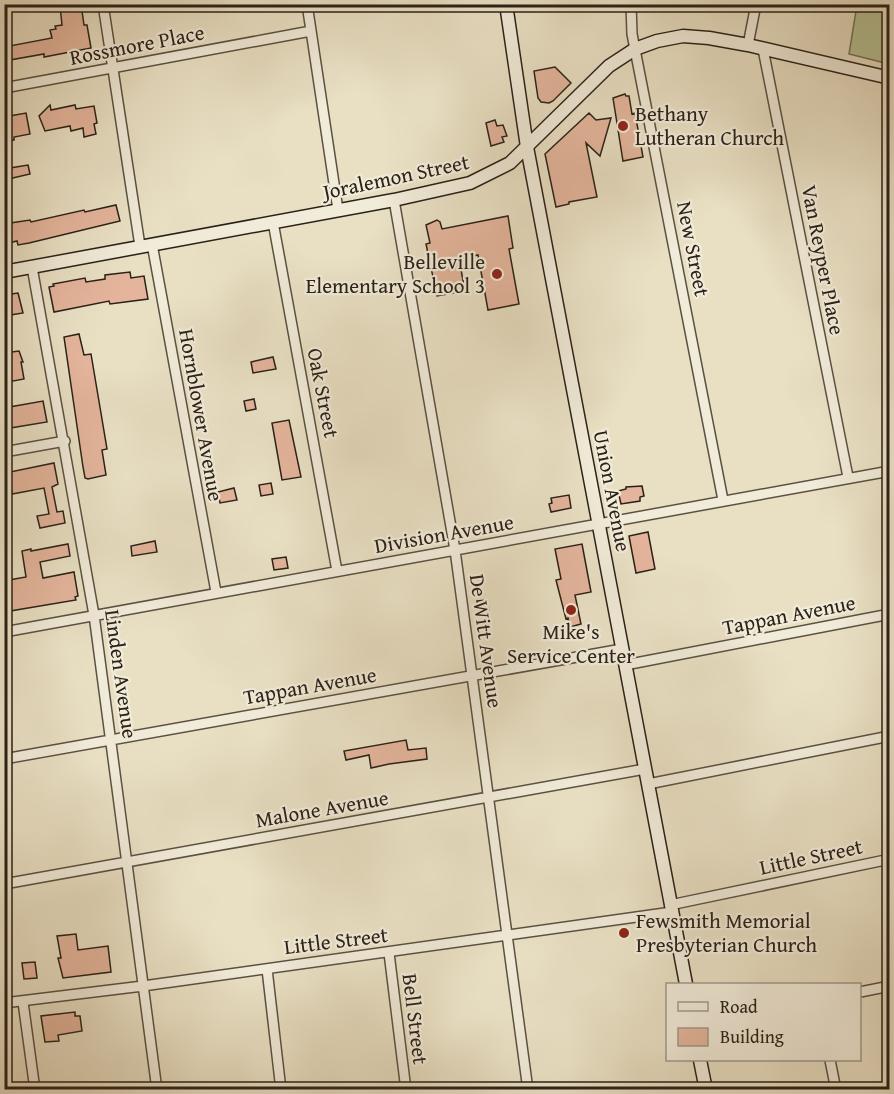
<svg xmlns="http://www.w3.org/2000/svg" width="894" height="1094" font-family="'Gentium Book Plus',serif">
<style>
.green{fill:#b7c294;stroke:#707256;stroke-width:1.5}
.building{fill:#e4b59c;stroke:#2a2118;stroke-width:1.5}
.lines{fill:none;stroke-linecap:round;stroke-linejoin:round}
.street-casing{stroke:#5a5143;stroke-width:12}
.secondary-casing{stroke:#2a2118;stroke-width:15}
.street{stroke:#f1ebd9;stroke-width:9}
.secondary{stroke:#f1ebd9;stroke-width:12}
.poi-dot{fill:#8f2418;stroke:#f1ebd9;stroke-width:2}
.labels{text-anchor:middle;stroke-width:4.5;stroke-linejoin:round;paint-order:stroke}
.street-label{font-size:21px;fill:#2a2118;stroke:#f1ebd9}
.poi-label{font-size:21px;fill:#2a2118;stroke:#f1ebd9;text-anchor:start}
</style>
<rect width="100%" height="100%" fill="#e9e0c4"/>
<filter id="stains"><feTurbulence type="fractalNoise" baseFrequency=".00333" numOctaves="4"/><feColorMatrix values="0 0 0 0 .2 0 0 0 0 .09 0 0 0 0 .02 0 0 0 .5 -.17"/></filter>
<radialGradient id="worn" r=".72"><stop offset=".6" stop-color="#630" stop-opacity="0"/><stop offset="1" stop-color="#630" stop-opacity=".3"/></radialGradient>
<!-- green -->
<path class="green" d="M857,5H889V64L849,54Z"/>
<!-- building -->
<path class="building" d="M81,4L84,25H87L91,48L44,57V54L4,61V47L52,38L50,30L56,29L55,26L62,25L60,6Z
M555,67L571,83L553,101L549,103L541,102L538,98L534,71Z
M625,94L626,96H629L632,114L635,113L643,157L623,161L613,98Z
M50,105L51,110L75,105L76,109L94,106L97,123L94,124L96,134L84,137L83,128L71,131L70,126L45,131L39,116Z
M26,113L30,134L14,137V140L4,141V117Z
M589,113L596,120L611,118L600,156L586,143L597,197L569,202V204L556,207L545,154Z
M495,120L497,126L503,125L507,136L502,137L504,142L491,146L486,123Z
M28,165L30,174L4,180V169Z
M116,205L120,221L29,243L18,245L17,241L4,244V224L30,220L31,222L84,210L85,212Z
M508,216L513,248L509,249L519,304L488,310L478,255L459,259L465,291L437,296L426,244L430,243L426,225L437,220L440,222L442,229Z
M130,272L131,278L144,276L148,299L110,304L109,301L54,312L49,287L54,286L53,284L85,278L86,282L105,279V275Z
M18,293L23,313L4,316V295Z
M79,334L84,355L91,354L107,449L102,450L106,475L88,479L85,478L83,467L64,337Z
M19,351L23,362H21L24,379L8,382L4,367V353Z
M273,357L276,369L253,373L251,362Z
M254,399L256,409L246,411L244,401Z
M43,401L47,422L4,429V408Z
M289,420L301,477L282,480L272,423Z
M54,463L58,484L52,487L57,512L63,511L65,523L40,528L37,516L49,514L44,488L12,494V491L9,492L5,473Z
M271,483L273,494L261,496L259,485Z
M642,486L644,496L640,497V501L621,504L618,491L626,489V487Z
M234,488L237,500L220,503L218,492Z
M569,495L571,508L551,512L549,504L552,503L551,498Z
M648,532L655,569L636,573L629,536Z
M155,541L157,552L132,556L131,546Z
M68,544L70,556L40,562L43,578L74,572L78,596L75,597L76,600L4,612V581L26,577L22,551L31,549V551Z
M582,544L591,592L575,595L581,624L570,627L568,618L566,619L556,580L561,579L555,549Z
M286,557L288,568L274,570L272,559Z
M487,600L489,610L478,612L477,601Z
M406,740L408,750L426,748L427,759L389,764L371,768L369,755L346,760L344,751Z
M76,934L78,950L108,946L111,972L63,978L58,958H61L57,936Z
M35,962L37,978L24,979L22,963Z
M75,1012V1016H80L82,1031L58,1035L59,1041L45,1042L41,1016Z"/>
<g class="lines">
<!-- street casing -->
<g class="street-casing">
<path id="street" d="M103,4L140,246
M307,4L338,210
M631,4L632,34L723,500
M748,45L756,4
M763,49L848,477
M4,88L311,31
M394,200L455,550L528,1090
M273,222L337,571
M152,244L216,592
M32,267L94,615L157,1090
M4,452L65,441
M4,632L890,471
M625,665L890,614
M4,759L622,649
M648,784L890,736
M4,884L645,769
M670,905L890,859
M389,953L406,1090
M267,969L281,1090
M860,992L890,986
M23,1002L35,1090
M4,1003L143,986L672,912
M830,1060L836,1090"/>
</g>
<!-- secondary casing -->
<g class="secondary-casing">
<path id="secondary" d="M506,4L527,147L686,984
M4,272L394,200L470,183L510,163L609,66L635,49L657,41L683,36L709,38L748,45L890,78
M700,1060L706,1090"/>
</g>
<!-- street -->
<use href="#street" class="street"/>
<!-- secondary -->
<use href="#secondary" class="secondary"/>
</g>
<!-- markers -->
<g class="poi-dot">
<circle cx="623" cy="126" r="6"/>
<circle cx="497" cy="274" r="6"/>
<circle cx="571" cy="610" r="6"/>
<circle cx="624" cy="933" r="6"/>
</g>
<g class="labels">
<!-- street labels -->
<g class="street-label">
<text transform="translate(137 45) rotate(-11)" y="7">Rossmore Place</text>
<text transform="translate(396 177) rotate(-12)" y="7">Joralemon Street</text>
<text transform="translate(693 249) rotate(79)" y="7">New Street</text>
<text transform="translate(823 260) rotate(79)" y="7">Van Reyper Place</text>
<text transform="translate(323 393) rotate(79)" y="7">Oak Street</text>
<text transform="translate(201 415) rotate(80)" y="7">Hornblower Avenue</text>
<text transform="translate(612 491) rotate(79)" y="7">Union Avenue</text>
<text transform="translate(444 534) rotate(-10)" y="7">Division Avenue</text>
<text transform="translate(789 615) rotate(-11)" y="7">Tappan Avenue</text>
<text transform="translate(486 641) rotate(82)" y="7">De Witt Avenue</text>
<text transform="translate(121 674) rotate(82)" y="7">Linden Avenue</text>
<text transform="translate(310 686) rotate(-10)" y="7">Tappan Avenue</text>
<text transform="translate(322 809) rotate(-10)" y="7">Malone Avenue</text>
<text transform="translate(811 857) rotate(-12)" y="7">Little Street</text>
<text transform="translate(336 941) rotate(-7)" y="7">Little Street</text>
<text transform="translate(415 1019) rotate(83)" y="7">Bell Street</text>
</g>
<!-- poi labels -->
<g class="poi-label">
<text x="635" y="121">Bethany<tspan x="635" dy="24">Lutheran Church</tspan></text>
<text x="485" y="269" text-anchor="end">Belleville<tspan x="485" dy="24">Elementary School 3</tspan></text>
<text x="571" y="639" text-anchor="middle">Mike's<tspan x="571" dy="24">Service Center</tspan></text>
<text x="636" y="928">Fewsmith Memorial<tspan x="636" dy="24">Presbyterian Church</tspan></text>
</g>
</g>
<!-- margin -->
<rect width="894" height="1094" fill="none" stroke="#e9e0c4" stroke-width="24"/>
<rect x="6" y="6" width="882" height="1082" fill="none" stroke="#2a2118" stroke-width="3"/>
<rect x="12" y="12" width="870" height="1070" fill="none" stroke="#2a2118" stroke-width="1.5"/>
<!-- legend -->
<rect x="666" y="983" width="195" height="78" fill="#f1ebd9" stroke="#a19a8c" stroke-width="1.5"/>
<rect x="678" y="1002" width="30" height="9" fill="#f1ebd9" stroke="#a19a8c" stroke-width="1.5"/>
<text x="720" y="1013" font-size="18" fill="#2a2118">Road</text>
<rect x="678" y="1028" width="30" height="18" fill="#e4b59c" stroke="#a19a8c" stroke-width="1.5"/>
<text x="720" y="1043" font-size="18" fill="#2a2118">Building</text>
<rect width="100%" height="100%" filter="url(#stains)"/>
<rect width="100%" height="100%" fill="url(#worn)"/>
</svg>
